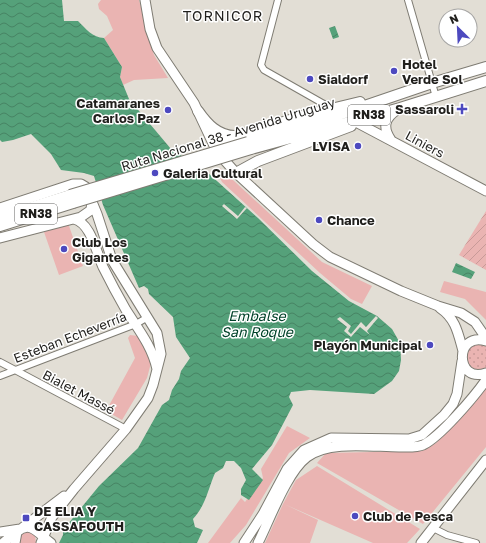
<svg xmlns="http://www.w3.org/2000/svg" width="486" height="543" font-family="'Golos Text',sans-serif">
<style>
.grass{fill:url(#grass-dots)}
.park{fill:#eab4b2}
.garden{fill:url(#garden-furrows)}
.water{fill:url(#water-waves)}
.pier{fill:#e2ded5}
.lines{fill:none;stroke-linecap:round;stroke-linejoin:round}
.street-casing{stroke:#7f7c73;stroke-width:8}
.secondary-casing{stroke:#7f7c73;stroke-width:11}
.primary-casing{stroke:#7f7c73;stroke-width:12}
.street{stroke:#fff;stroke-width:6}
.secondary{stroke:#fff;stroke-width:9}
.primary{stroke:#fff;stroke-width:10}
.primary-bridge-casing{stroke:#7f7c73;stroke-width:12;stroke-linecap:butt}
.primary-bridge{stroke:#fff;stroke-width:10}
.poi-dot{fill:#4d49bf;stroke:#fff;stroke-width:1.5}
.labels{text-anchor:middle;stroke-width:3;stroke-linejoin:round;paint-order:stroke}
.shield{fill:#fff;stroke:#636260;stroke-width:1}
.shield-label{font-size:12px;font-weight:bold;fill:#201f1c}
.poi-label{font-size:13px;font-weight:bold;fill:#201f1c;stroke:#fff;text-anchor:start}
.street-label{font-size:13px;fill:#201f1c;stroke:#fff}
.neighbourhood-label{font-size:14px;letter-spacing:1px;fill:#201f1c;stroke:#fff}
.water-label{font-size:14px;font-style:italic;fill:#004229;stroke:#fff}
</style>
<defs>
<pattern id="grass-dots" width="8" height="8" patternUnits="userSpaceOnUse"><rect width="8" height="8" fill="#eab4b2"/><path d="M2 2h.1M6 6h.1" fill="none" stroke="#c89a98" stroke-width="1.8" stroke-linecap="round"/></pattern>
<pattern id="garden-furrows" width="10" height="10" patternUnits="userSpaceOnUse"><rect width="10" height="10" fill="#eab4b2"/><path d="M-1 1l2-2M0 10L10 0M9 11l2-2" fill="none" stroke="#c89a98"/></pattern>
<pattern id="water-waves" width="16" height="10" patternUnits="userSpaceOnUse"><rect width="16" height="10" fill="#55a17a"/><path d="M0 5q4-4 8 0t8 0" fill="none" stroke="#468363"/></pattern>
</defs>
<rect width="100%" height="100%" fill="#e2ded5"/>
<!-- grass -->
<path class="grass" d="M477,344L486,346V368C468,377 458,350 477,344Z"/>
<!-- park -->
<path class="park" d="M101,0H139L154,55L168,78L134,80L123,85L120,77L122,67L104,38L113,30L107,16L99,9L98,4Z
M220,168L322,262L372,286L362,304L351,299L320,273L222,182L216,170Z
M68,223L83,266L59,275L44,232Z
M444,281L486,292V320L465,299L440,292Z
M130,335L138,336L151,363L147,378L122,420L106,411L135,358L128,338Z
M486,389V447L423,524L317,463L326,453L422,451L436,443Z
M287,426L310,438L289,453L246,525L230,543H208L241,498L245,502L263,478L261,469Z
M317,466L420,529L407,543H373L284,504L318,520L310,543H265L283,504L296,480Z
M24,532H30L35,535L36,543H20V536Z"/>
<!-- garden -->
<path class="garden" d="M486,211V270L459,255Z"/>
<!-- water -->
<path class="water" d="M0,0H62L64,21H78C85,28 93,38 104,38L122,67L120,77L129,99L171,149L207,172L258,218L312,271L349,301L377,316L392,329L400,343L401,360L399,371L392,381L374,394L310,390L291,392L289,397L293,405L272,445L252,469L263,480L249,500L241,495V489L246,480L241,468L234,461H226L223,468L215,473C208,489 206,505 193,519L195,527L203,530L197,543H59L63,535V530L99,486L138,448L162,405L169,400L172,390L179,379L181,371L190,358L176,337L173,317L149,294L148,289L144,286L139,288L103,205L94,176L84,173L61,170L51,154L31,134L13,140L2,142L0,140Z
M335,26L339,37L333,39L329,28Z
M456,263L475,272L471,279L452,272Z"/>
<!-- pier -->
<path class="pier" d="M224,204L238,216L245,207L247,208L237,219L222,206Z
M376,316L378,318L367,331L370,335L360,327L351,337L344,331L347,327L337,319L340,317L351,326L348,331L351,334L361,322L366,327Z"/>
<g class="lines">
<!-- street casing -->
<g class="street-casing">
<path id="street" d="M278,0L261,65L264,70L331,108
M408,0L436,97
M0,362L126,429
M0,376L136,324L148,317
M433,528L447,535L476,543"/>
</g>
<!-- secondary casing -->
<g class="secondary-casing">
<path id="secondary" d="M145,0L150,29L157,48L194,103L217,152L236,173L313,244L330,257L401,291L438,306L461,313L475,322L486,338
M352,120L486,191
M391,140C382,127 385,118 397,110
M0,208L73,184H81L86,187L97,214L112,260L157,333L161,354L153,385L148,398L126,429L74,489L52,517L41,543
M74,219C91,223 96,252 103,267C110,281 118,296 126,310C138,329 152,346 157,369
M0,238L81,217L91,210L92,199
M440,308C456,319 458,333 463,351
M486,341C454,331 455,384 486,373
M22,528L64,496
M0,532L20,529
M3,543L16,532
M15,543L17,532C31,519 40,536 51,543
M244,543L263,514L287,469L304,450L331,438L409,439L422,435L444,415L453,404L457,394L462,361
M258,543C270,519 287,472 307,457C329,440 373,447 399,447C406,447 416,448 423,445C440,437 474,397 486,380
M421,543L486,460"/>
</g>
<!-- primary casing -->
<g class="primary-casing">
<path id="primary" d="M198,111C207,124 218,136 235,136
M248,142L344,113L432,83L486,67
M251,149L400,108L486,81
M217,152L219,145L229,139L306,115L360,102
M236,173L258,161L351,126
M0,217L70,195
M0,226L73,203"/>
</g>
<!-- street -->
<use href="#street" class="street"/>
<!-- secondary -->
<use href="#secondary" class="secondary"/>
<!-- primary -->
<use href="#primary" class="primary"/>
<!-- primary-bridge casing -->
<g class="primary-bridge-casing">
<path id="primary-bridge" d="M70,195L248,142
M73,203L251,149"/>
</g>
<!-- primary-bridge -->
<use href="#primary-bridge" class="primary-bridge"/>
</g>
<!-- markers -->
<g class="poi-dot">
<circle cx="394" cy="71" r="4"/>
<circle cx="310" cy="79" r="4"/>
<path d="M460 103h4v4h4v4h-4v4h-4v-4h-4v-4h4z"/>
<circle cx="168" cy="110" r="4"/>
<circle cx="358" cy="146" r="4"/>
<circle cx="155" cy="173" r="4"/>
<circle cx="319" cy="220" r="4"/>
<circle cx="64" cy="249" r="4"/>
<circle cx="430" cy="345" r="4"/>
<circle cx="355" cy="516" r="4"/>
<rect x="22" y="514" width="8" height="8" rx="2"/>
</g>
<g class="labels">
<!-- shield labels -->
<g class="shield">
<rect x="348" y="105" width="42" height="20" rx="3"/>
<rect x="15" y="204" width="42" height="20" rx="3"/>
</g>
<g class="shield-label">
<text x="369" y="119">RN38</text>
<text x="36" y="218">RN38</text>
</g>
<!-- poi labels -->
<g class="poi-label">
<text x="402" y="69">Hotel<tspan x="402" dy="15">Verde Sol</tspan></text>
<text x="318" y="84">Sialdorf</text>
<text x="160" y="108" text-anchor="end">Catamaranes<tspan x="160" dy="15">Carlos Paz</tspan></text>
<text x="454" y="114" text-anchor="end">Sassaroli</text>
<text x="350" y="151" text-anchor="end">LVISA</text>
<text x="163" y="178">Galeria Cultural</text>
<text x="327" y="225">Chance</text>
<text x="72" y="247">Club Los<tspan x="72" dy="15">Gigantes</tspan></text>
<text x="422" y="350" text-anchor="end">Playón Municipal</text>
<text x="34" y="516">DE ELIA Y<tspan x="34" dy="15">CASSAFOUTH</tspan></text>
<text x="363" y="521">Club de Pesca</text>
</g>
<!-- street labels -->
<g class="street-label">
<text transform="translate(228 134) rotate(-17)" y="5">Ruta Nacional 38 - Avenida Uruguay</text>
<text transform="translate(425 144) rotate(28)" y="5">Liniers</text>
<text transform="translate(70 337) rotate(-21)" y="5">Esteban Echeverría</text>
<text transform="translate(79 392) rotate(28)" y="5">Bialet Massé</text>
</g>
<!-- neighbourhood labels -->
<g class="neighbourhood-label">
<text x="223" y="21">TORNICOR</text>
</g>
<!-- water labels -->
<g class="water-label">
<text x="257" y="321">Embalse<tspan x="257" dy="16">San Roque</tspan></text>
</g>
</g>
<!-- north arrow -->
<g transform="translate(458 28) rotate(336)"><circle r="19" fill="#ffffff" stroke="#a6a5a4"/>
<path d="M0-3L7 15L0 10L-7 15Z" fill="#4d49bf"/>
<text y="-6" font-size="11" font-weight="bold" text-anchor="middle" fill="#201f1c">N</text>
</g>
</svg>
